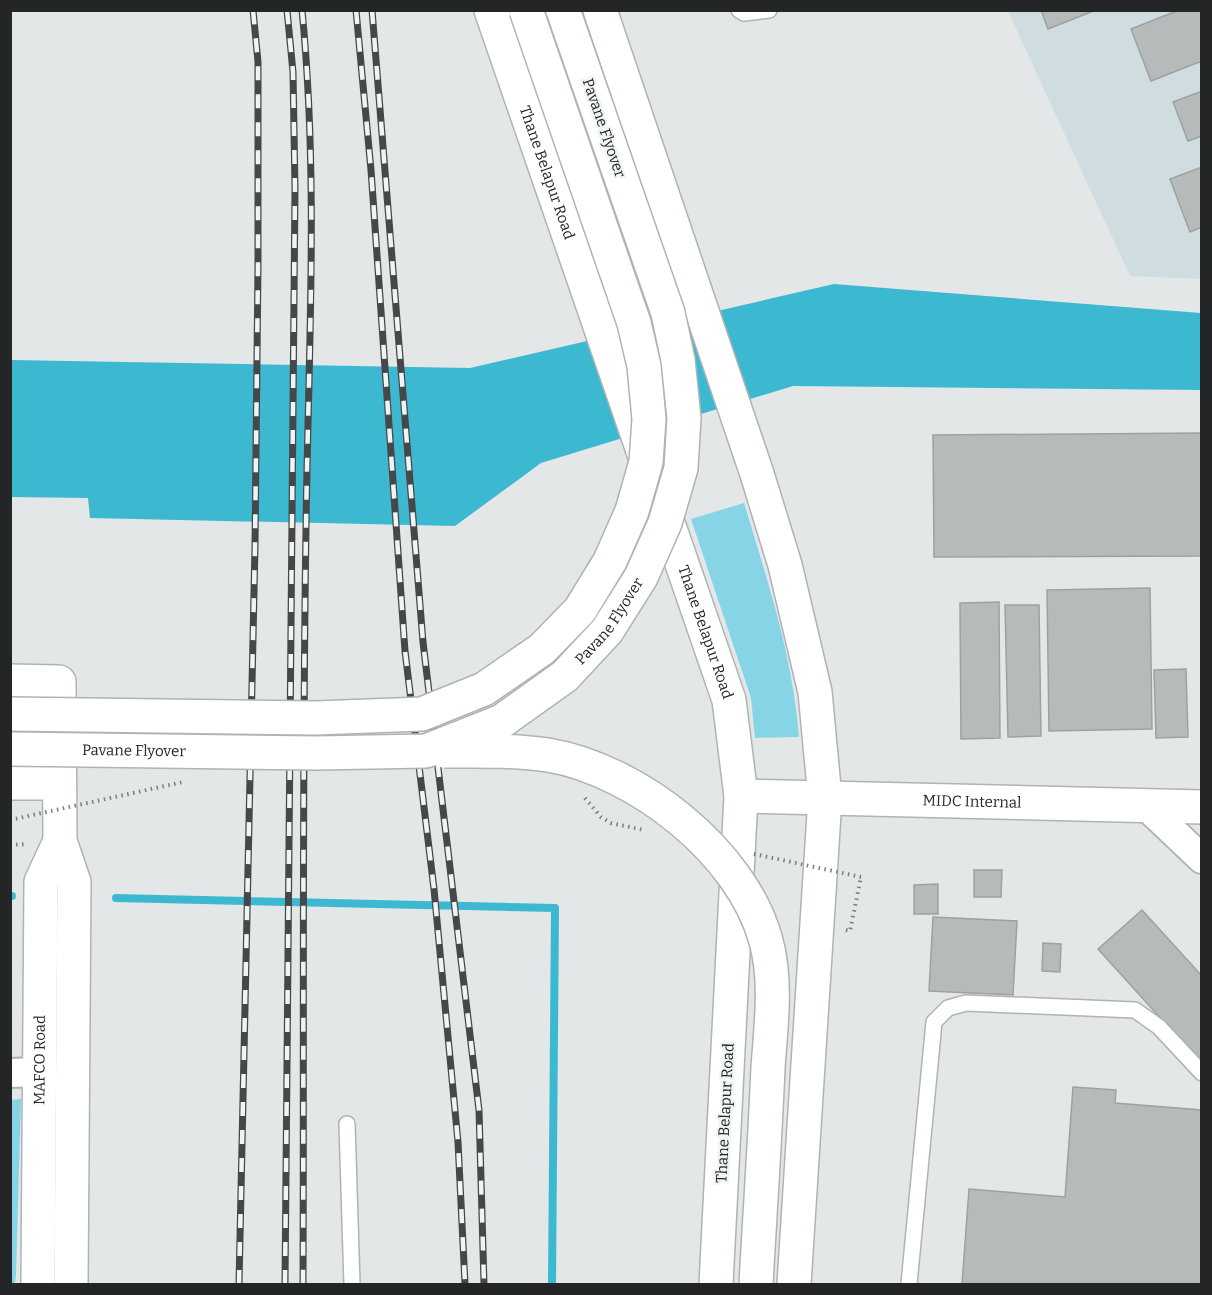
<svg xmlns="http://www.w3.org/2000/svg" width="1212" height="1295" font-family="Bitter,serif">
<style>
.built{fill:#d0dde0}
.green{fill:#86d4e6}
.water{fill:#3cb9d1}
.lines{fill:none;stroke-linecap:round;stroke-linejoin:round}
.stream{stroke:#3cb9d1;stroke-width:8}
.building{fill:#b6babb;stroke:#9ea1a2;stroke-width:1.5}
.service-casing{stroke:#afb3b4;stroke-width:18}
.minor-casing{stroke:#afb3b4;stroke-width:32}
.secondary-casing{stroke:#afb3b4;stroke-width:36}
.primary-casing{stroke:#afb3b4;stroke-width:36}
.path{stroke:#7b7d7e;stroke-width:4;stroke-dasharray:1.5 4.5;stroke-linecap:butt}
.service{stroke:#fff;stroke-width:15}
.minor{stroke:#fff;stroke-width:28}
.secondary{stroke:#fff;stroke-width:33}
.primary{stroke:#fff;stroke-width:33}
.rail-casing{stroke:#464748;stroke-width:7}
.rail{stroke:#f0f4f5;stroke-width:4.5;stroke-dasharray:14;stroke-linecap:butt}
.primary-bridge-casing{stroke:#afb3b4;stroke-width:36;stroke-linecap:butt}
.path-bridge{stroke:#7b7d7e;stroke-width:4;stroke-dasharray:1.5 4.5;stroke-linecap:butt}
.primary-bridge{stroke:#fff;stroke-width:33}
.labels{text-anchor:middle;stroke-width:5;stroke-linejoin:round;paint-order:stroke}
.street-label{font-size:15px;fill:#242526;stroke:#f0f4f5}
</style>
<rect width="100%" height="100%" fill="#e3e7e8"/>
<!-- built -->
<path class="built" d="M1008,11H1201V279L1130,276Z"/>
<!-- green -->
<path class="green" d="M744,503C767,579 793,657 799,737L755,738L751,698L691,519Z
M21,1099L16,1274L15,1284H11V1100Z"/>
<!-- water -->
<path class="water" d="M834,284L1201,313V390L793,386L541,463L455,526L90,518L88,498L11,497V360L470,368Z"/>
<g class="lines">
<!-- stream -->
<path class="stream" d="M10,896H12
M116,898L555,908L552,1284"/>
</g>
<!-- building -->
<path class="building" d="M1041,10H1096L1048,29Z
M1179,10H1201L1202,61L1151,81L1131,29Z
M1202,91V136L1188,141L1173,102Z
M1202,167V227L1190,232L1170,179Z
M1202,433V556L934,557L933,435Z
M1150,588L1152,729L1049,731L1047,590Z
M999,602L1000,738L961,739L960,603Z
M1005,605H1039L1041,736L1008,737Z
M1186,669L1188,737L1156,738L1154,670Z
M974,870H1002L1001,897H974Z
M938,884V914H914V885Z
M1142,910L1202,976V1064L1098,949Z
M933,917L1017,921L1013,995L929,991Z
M1043,943L1061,944L1060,972L1042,971Z
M1073,1087L1116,1090L1115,1103L1202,1110V1284H962L969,1189L1065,1197Z"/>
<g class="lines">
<!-- service casing -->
<g class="service-casing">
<path id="service" d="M739,10L744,13L769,10
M347,1124L352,1284
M909,1284L934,1022L948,1008L966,1003L1135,1010L1159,1027L1202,1073"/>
</g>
<!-- minor casing -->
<g class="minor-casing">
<path id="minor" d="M1145,805L1202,859
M10,1073L40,1072"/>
</g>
<!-- secondary casing -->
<g class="secondary-casing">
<g id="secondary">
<path d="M10,681L59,682L60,841L74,882L71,1284"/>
<path d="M10,783H59"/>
<path id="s1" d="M741,796L1202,807"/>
<path id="s2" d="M38,1284L41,882L60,841"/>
</g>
</g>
<!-- primary casing -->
<g class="primary-casing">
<g id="primary">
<path id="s3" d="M491,10L729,700L741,796L716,1284"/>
<path d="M600,10L757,474L785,565L815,692L825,798L794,1284"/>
</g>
</g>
<!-- path -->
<path class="path" d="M10,845L26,844
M846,930L850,931L861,877"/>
<!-- service -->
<use href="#service" class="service"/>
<!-- minor -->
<use href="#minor" class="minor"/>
<!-- secondary -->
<use href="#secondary" class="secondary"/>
<!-- primary -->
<use href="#primary" class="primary"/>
<!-- rail casing -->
<g class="rail-casing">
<path id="rail" d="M302,10C319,183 308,356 306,529C302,781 304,1033 303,1284
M356,10L371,170L405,651L434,889L458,1142L465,1284
M372,10L423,642L479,1110L484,1284
M239,1284L255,546L258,264V62L253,10
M285,1284L295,189L293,72L287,10"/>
</g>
<!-- rail -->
<use href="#rail" class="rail"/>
<!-- primary-bridge casing -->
<g class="primary-bridge-casing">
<g id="primary-bridge">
<path d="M10,714L316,718L422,714L484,689L542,649L580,610L610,561L632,511L646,462L649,419L644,366L634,323L526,10"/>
<path id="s4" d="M10,749L317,753L426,751L502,721L565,676L607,631L641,577L665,523L681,468L684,418L678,360L668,313L563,10"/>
<path d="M444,751C478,751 514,750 548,755C637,770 742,852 766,941C777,981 771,1026 768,1067C765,1140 760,1212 756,1284"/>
</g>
</g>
<!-- path-bridge -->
<path class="path-bridge" d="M585,798L601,817L611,823L644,830
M10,820L183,782
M754,854L861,877"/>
<!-- primary-bridge -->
<use href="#primary-bridge" class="primary-bridge"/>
</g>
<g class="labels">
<!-- street labels -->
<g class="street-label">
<text transform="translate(604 128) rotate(71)" y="5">Pavane Flyover</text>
<text dy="5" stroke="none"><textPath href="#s3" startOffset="172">Thane Belapur Road</textPath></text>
<text dy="5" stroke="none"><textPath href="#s4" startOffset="646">Pavane Flyover</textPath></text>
<text dy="5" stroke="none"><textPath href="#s3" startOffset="658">Thane Belapur Road</textPath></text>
<text dy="5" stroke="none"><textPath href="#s4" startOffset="124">Pavane Flyover</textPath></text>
<text dy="5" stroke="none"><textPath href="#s1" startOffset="231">MIDC Internal</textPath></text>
<text dy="5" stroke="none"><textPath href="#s2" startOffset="224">MAFCO Road</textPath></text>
<text transform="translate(725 1113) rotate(-87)" y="5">Thane Belapur Road</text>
</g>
</g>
<!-- border -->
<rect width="1212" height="1295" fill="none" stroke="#242526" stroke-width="24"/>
</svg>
